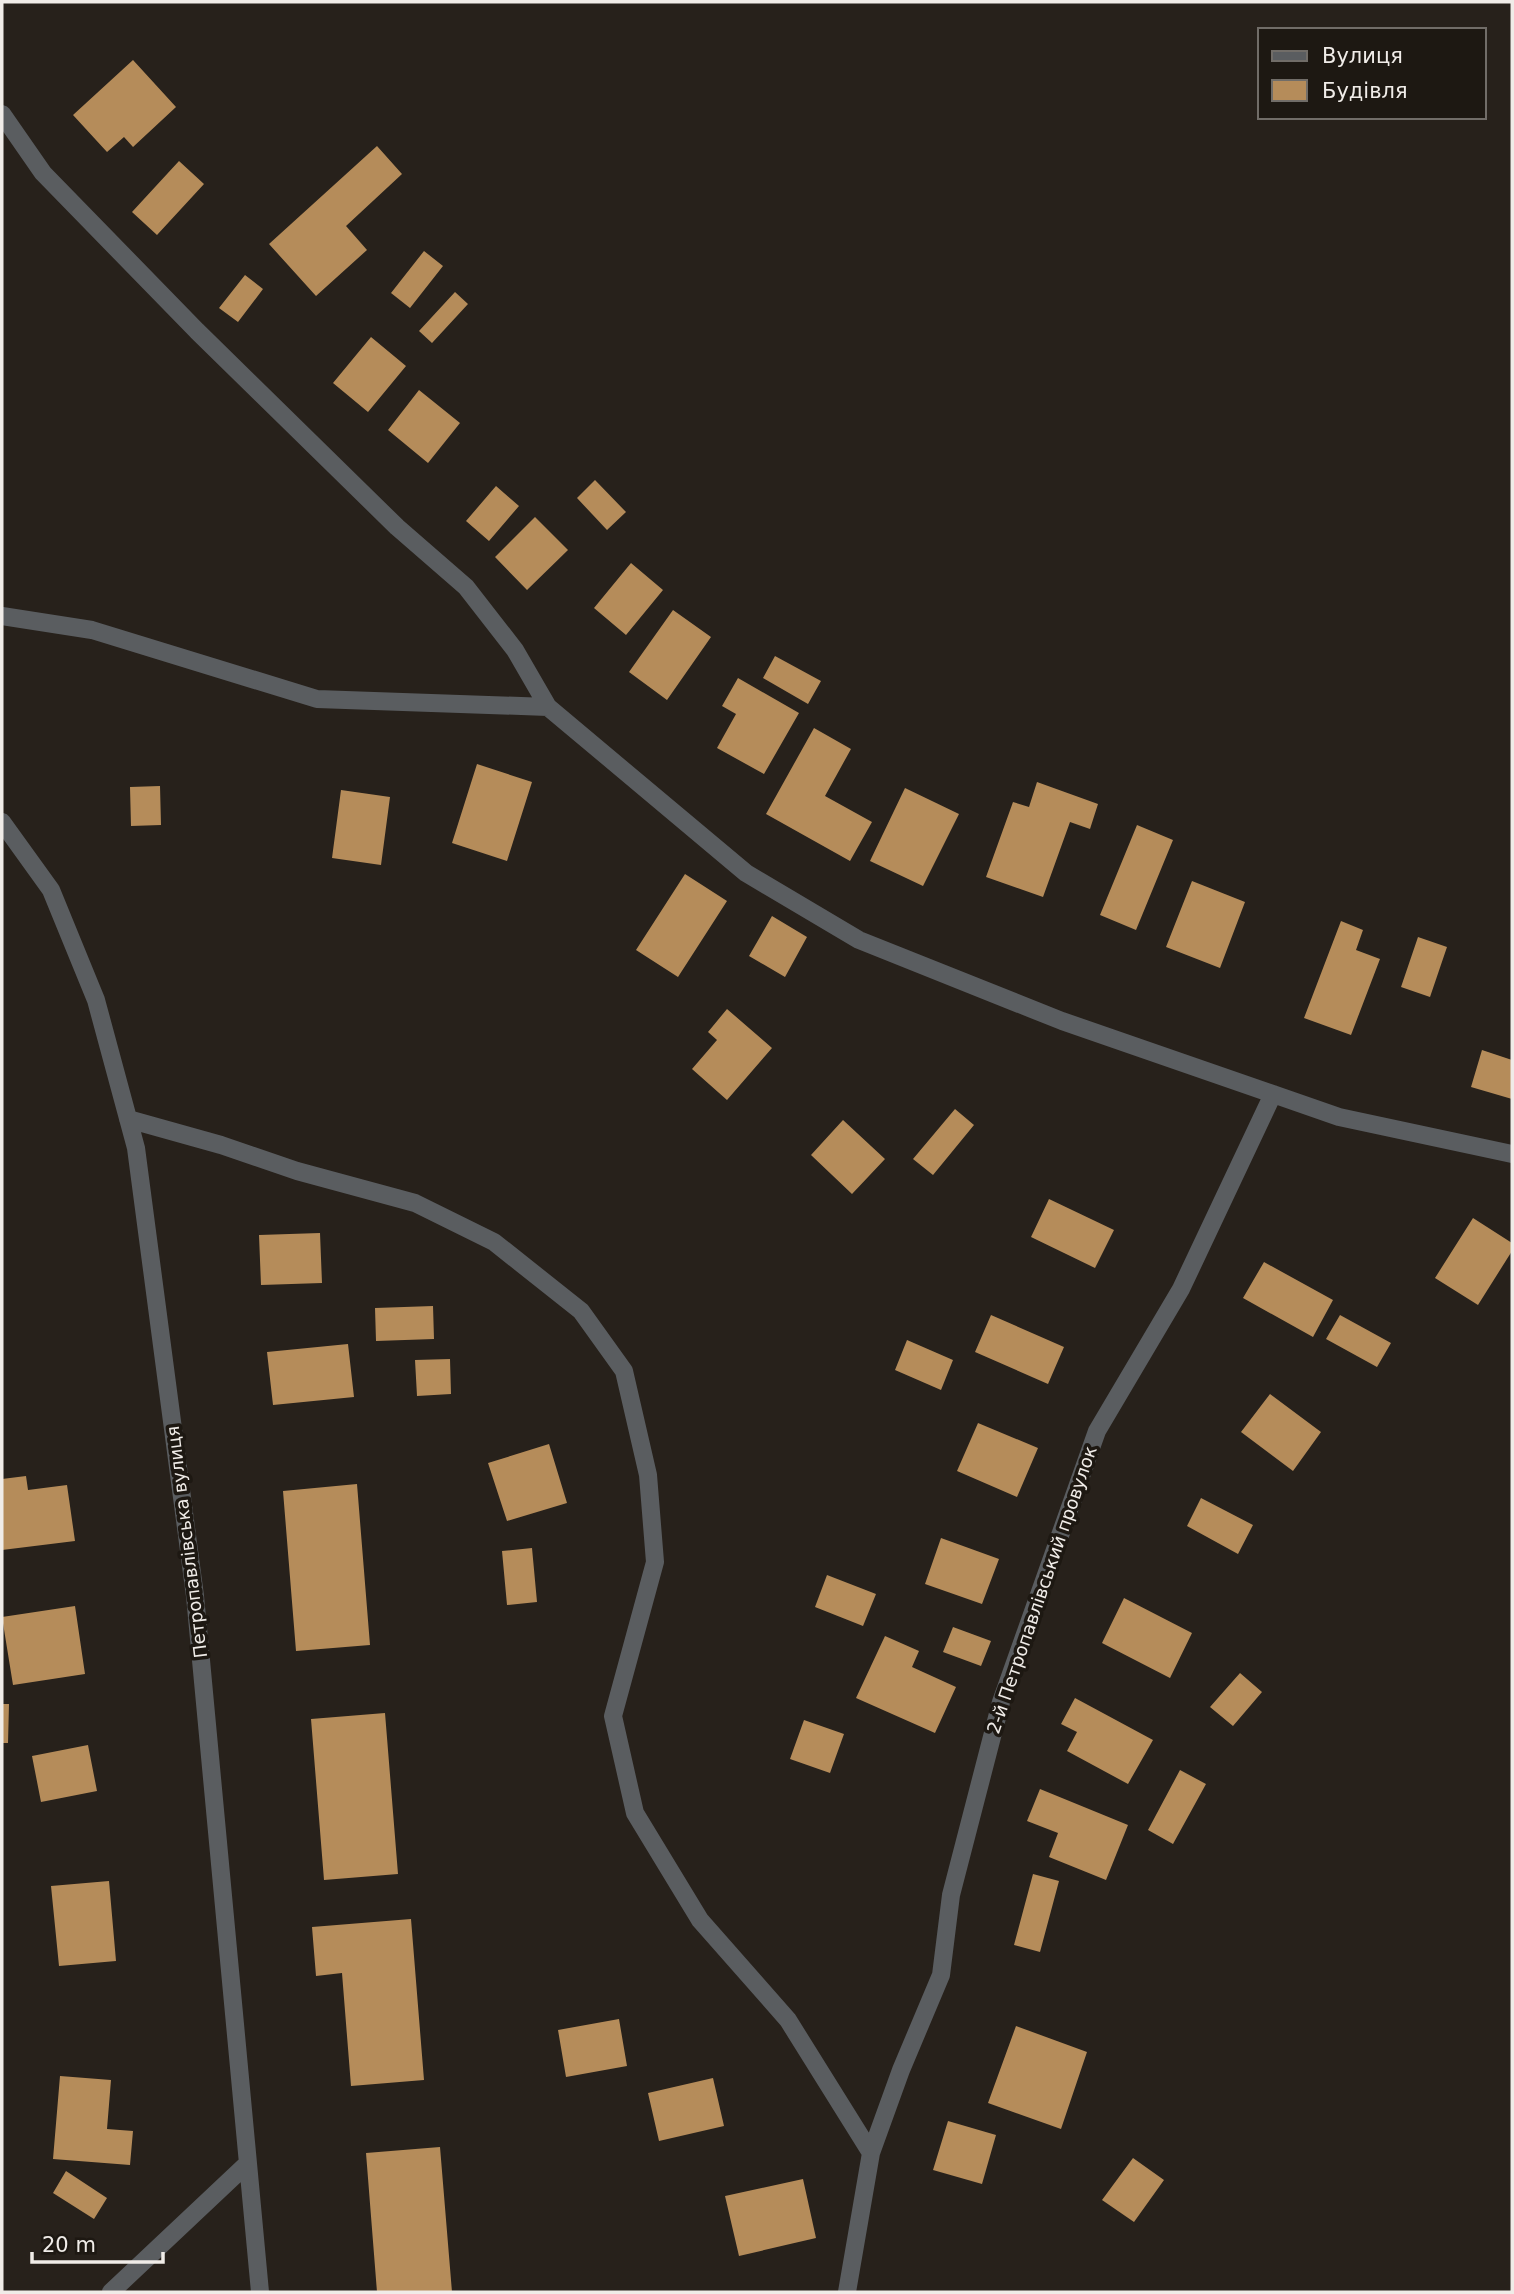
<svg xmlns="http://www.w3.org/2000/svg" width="1514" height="2294" font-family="'DejaVu Sans',sans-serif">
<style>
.building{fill:#b58c5a}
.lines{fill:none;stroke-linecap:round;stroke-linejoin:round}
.minor{stroke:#5a5d60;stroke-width:18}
.labels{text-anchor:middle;stroke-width:7;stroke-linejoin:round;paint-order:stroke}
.street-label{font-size:18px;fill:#f0ece8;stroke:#1d1812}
</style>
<rect width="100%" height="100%" fill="#27211b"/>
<!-- building -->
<path class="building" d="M133,60L176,107L133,147L124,137L107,152L73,115Z
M377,146L402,174L346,226L367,250L316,296L269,244Z
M179,161L204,184L157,235L132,212Z
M424,251L443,266L410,308L391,293Z
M245,275L263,289L238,322L219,308Z
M455,292L468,304L432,343L419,331Z
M371,337L406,366L368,412L333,383Z
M419,390L460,423L428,463L388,430Z
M595,480L626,512L607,530L577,498Z
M496,486L519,506L489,541L466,521Z
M535,517L568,550L527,590L495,557Z
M631,563L663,590L626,635L594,608Z
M673,610L711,637L667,700L629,672Z
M775,656L821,681L808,704L763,678Z
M738,678L799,713L764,774L717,748L736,714L722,706Z
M814,728L851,749L825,796L872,822L850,861L766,814Z
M477,764L532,782L507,861L452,843Z
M1037,782L1098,804L1090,829L1070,822L1043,897L986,877L1013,802L1029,807Z
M160,786L161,825L131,826L130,787Z
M905,788L959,814L923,886L870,861Z
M341,790L390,797L381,865L332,858Z
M1137,825L1173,840L1136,930L1100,915Z
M685,874L727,901L678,977L636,950Z
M1192,881L1245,902L1220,968L1166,947Z
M772,916L807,937L785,977L749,956Z
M1341,921L1363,930L1356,950L1380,959L1351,1035L1304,1018Z
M1418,937L1447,947L1430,997L1401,987Z
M727,1009L772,1048L727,1100L692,1069L717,1040L708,1032Z
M1482,1050L1512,1060V1099L1471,1087Z
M955,1109L974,1125L933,1175L913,1159Z
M843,1120L885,1159L852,1194L811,1155Z
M1049,1199L1114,1230L1095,1268L1031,1237Z
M1473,1218L1512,1243V1251L1478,1305L1435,1278Z
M320,1233L322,1283L261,1285L259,1235Z
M1264,1262L1333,1300L1313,1337L1243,1298Z
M433,1306L434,1339L376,1341L375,1308Z
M991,1315L1064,1347L1048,1384L975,1352Z
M1340,1315L1391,1343L1377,1367L1326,1339Z
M907,1340L953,1360L941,1390L895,1370Z
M348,1344L354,1397L273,1405L267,1352Z
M450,1359L451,1394L417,1396L415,1360Z
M1270,1394L1321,1432L1293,1471L1241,1432Z
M978,1423L1038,1448L1017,1497L957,1471Z
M549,1444L567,1503L507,1521L488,1463Z
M26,1476L28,1490L67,1485L75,1541L2,1550V1479Z
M357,1484L370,1645L296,1651L283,1491Z
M1201,1498L1253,1525L1238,1554L1187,1526Z
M941,1538L999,1559L982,1604L925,1584Z
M532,1548L537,1602L507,1605L502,1551Z
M827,1575L876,1594L863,1626L815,1607Z
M1124,1598L1192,1633L1170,1678L1102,1643Z
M75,1606L85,1674L13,1685L2,1617Z
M953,1627L991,1641L981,1666L943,1652Z
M885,1636L919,1651L912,1667L956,1687L935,1733L856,1698Z
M1240,1673L1262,1692L1233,1726L1210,1707Z
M1075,1698L1153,1740L1128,1784L1067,1751L1077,1732L1061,1724Z
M2,1704H9L8,1743H2Z
M385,1713L398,1874L324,1880L311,1719Z
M804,1720L844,1734L830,1773L790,1759Z
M88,1745L97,1791L41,1802L32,1756Z
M1180,1770L1206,1784L1173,1844L1148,1830Z
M1040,1789L1128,1825L1106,1880L1049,1857L1058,1833L1027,1821Z
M1033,1874L1059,1881L1040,1952L1014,1945Z
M109,1881L116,1961L59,1966L51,1886Z
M411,1919L424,2080L351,2086L342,1973L316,1976L312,1927Z
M619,2019L627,2066L566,2077L558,2030Z
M1016,2026L1087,2052L1061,2129L988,2103Z
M60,2076L111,2080L107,2129L133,2131L130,2165L53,2159Z
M713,2078L724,2126L659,2141L648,2093Z
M948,2121L996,2135L982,2184L933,2170Z
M440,2147L452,2292H377L366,2153Z
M1133,2158L1164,2180L1134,2222L1102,2200Z
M66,2171L107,2198L94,2219L53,2193Z
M803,2179L816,2238L739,2256L725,2196Z"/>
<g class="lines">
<!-- minor -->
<path class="minor" d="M2,114L43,173L197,331L397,527L466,587L515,650L548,707
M2,616L92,630L317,699L548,707L746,873L859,940L1062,1021L1339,1117L1512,1154
M2,822L51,890L96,1000L136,1148L195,1596L260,2292
M128,1119L221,1145L297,1171L415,1203L494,1242L581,1311L624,1371L648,1475L655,1562L613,1716L635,1813L700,1920L788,2020L871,2153
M111,2292L248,2163
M847,2292L871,2153L901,2070L941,1975L951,1895L1001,1702L1097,1431L1181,1289L1273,1094"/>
</g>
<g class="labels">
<!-- street labels -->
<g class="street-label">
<text transform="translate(187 1542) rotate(-97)" y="6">Петропавлівська вулиця</text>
<text transform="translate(1042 1590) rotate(-71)" y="6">2-й Петропавлівський провулок</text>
</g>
</g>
<!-- border -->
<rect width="1514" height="2294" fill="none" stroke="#f0ece8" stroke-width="7"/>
<!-- legend -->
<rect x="1258" y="28" width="228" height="91" fill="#1d1812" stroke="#716d68" stroke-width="2"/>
<rect x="1272" y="51" width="35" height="10" fill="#5a5d60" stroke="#716d68" stroke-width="2"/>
<text x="1322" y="63" font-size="21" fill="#f0ece8">Вулиця</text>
<rect x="1272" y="80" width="35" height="21" fill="#b58c5a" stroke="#716d68" stroke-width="2"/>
<text x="1322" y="98" font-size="21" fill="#f0ece8">Будівля</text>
<!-- scale -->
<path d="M32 2252v10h131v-10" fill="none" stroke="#f0ece8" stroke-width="3.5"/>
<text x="42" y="2252" font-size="21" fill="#f0ece8" stroke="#1d1812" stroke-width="5" paint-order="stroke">20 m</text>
</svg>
